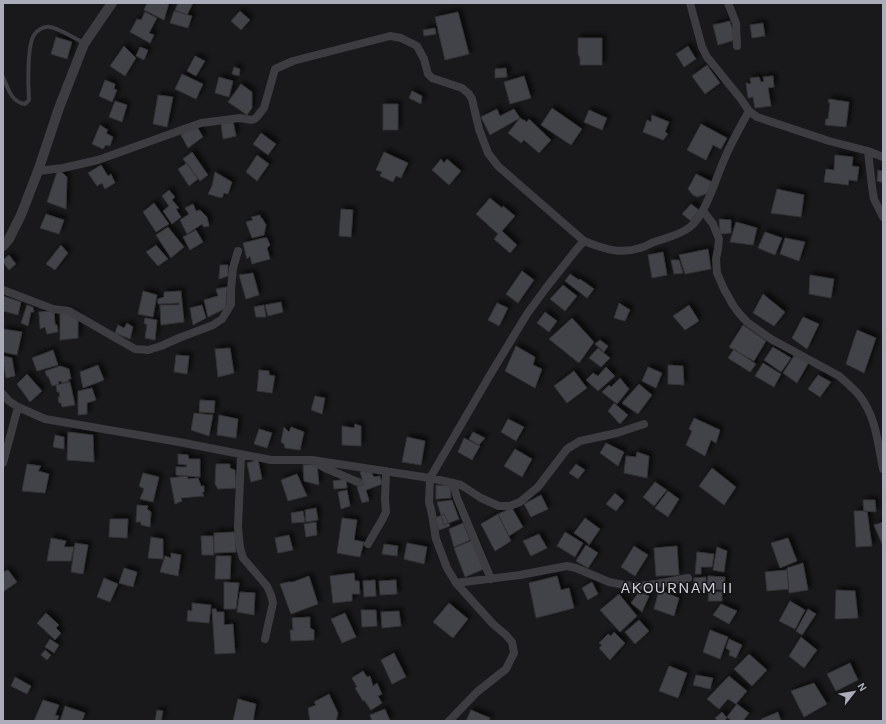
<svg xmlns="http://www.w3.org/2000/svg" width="886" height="724" font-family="Karla,sans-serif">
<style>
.building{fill:#434348;stroke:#333336;filter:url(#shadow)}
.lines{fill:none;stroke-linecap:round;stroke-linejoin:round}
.service{stroke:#3c3c41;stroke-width:4}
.minor{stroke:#3c3c41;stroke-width:8}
.tertiary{stroke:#3c3c41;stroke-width:10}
.labels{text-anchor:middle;stroke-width:3;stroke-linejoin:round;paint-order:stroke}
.quarter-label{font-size:17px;letter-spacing:1px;fill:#cccdd6;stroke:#141416}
</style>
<defs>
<filter id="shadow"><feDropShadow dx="3.5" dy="-3.5" stdDeviation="2" flood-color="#0009"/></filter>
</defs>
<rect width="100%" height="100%" fill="#19191b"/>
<!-- building -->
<path class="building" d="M147,3H169L164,20L144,10Z
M178,3H193L187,15L175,10Z
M174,11L192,16L188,28L170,23Z
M240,11L250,20L241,30L231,21Z
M145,12L157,18L149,33L154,35L150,43L130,32L137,19L141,20Z
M458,12L469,54L445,60L435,17Z
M730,21L735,40L718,45L713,25Z
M763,23L765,36L752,38L750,25Z
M435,28L436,34L424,36L423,30Z
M56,37L72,42L67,59L51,54Z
M578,38H602V65H580V58L578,54Z
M124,46L136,58L125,76L110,66Z
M688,46L696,59L684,67L676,54Z
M140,47L148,50L144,60L136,56Z
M195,56L205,61L196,76L187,71Z
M707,65L720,83L705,94L692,76Z
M234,67L240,69L239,76L232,74Z
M506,68L507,77L495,78V69Z
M182,74L203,84L196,99L175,89Z
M524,76L531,98L510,104L504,82Z
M773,76L774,87L768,88L771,106L755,108L753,97L748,98L746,83L751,84L750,78L759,77L761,82L764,81L763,77Z
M219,77L233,81L229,97L215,93Z
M105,80L115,84L114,89L117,90L112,102L99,96Z
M241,84L252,92V108L247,115L228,102Z
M412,91L422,96L421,104L409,98Z
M158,95L173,97L167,127L153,124Z
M829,99L849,102L846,127L825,125L826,119H828L830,103L828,102Z
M115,101L127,105L122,122L109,117Z
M383,104H398V130H383Z
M552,108L582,129L571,145L541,125Z
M497,109L500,116L514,109L520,118L490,135L481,117Z
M589,110L607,118L602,130L584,122Z
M652,115L669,122L665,132L668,134L663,140L643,132L647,120L651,122Z
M520,118L527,122L529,119L551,140L539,153L524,140L521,143L508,133Z
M233,121L236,136L223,139L221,124Z
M701,124L727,138L721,149L713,145L706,160L687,150Z
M100,125L108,130L106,133L113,137L110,146L106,145L103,149L92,144Z
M196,125L203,137L188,148L181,135Z
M261,133L276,144L268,155L253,144Z
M192,152L208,175L200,181L183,159Z
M384,152L408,163L401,178L396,176L393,182L380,176L382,172L376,170Z
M257,155L269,164L257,181L246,172Z
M835,155L853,157L852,166L859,167L857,181L849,180L848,185L824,182L826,169L834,170Z
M441,159L444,163L447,159L461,171L449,185L432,170Z
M187,163L198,179L189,186L178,169Z
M101,165L108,176L111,174L115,183L105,189L102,183L97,186L88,173Z
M58,169L67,177L66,209L47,202Z
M878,170L883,171V183L877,181Z
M215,172L232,182L228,194L224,193L222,198L208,194L212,186Z
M696,174L712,182L706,194L697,197L693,195L688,189Z
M777,189L804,195L801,217L771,213Z
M169,190L175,197L172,200L179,208L176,209L181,217L172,224L163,211L169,206L162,196Z
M490,198L502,208L503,206L515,216L502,231L517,245L510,253L494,239L498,234L476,214Z
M154,203L169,224L156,232L143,212Z
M193,204L196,211L200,210L207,217L209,226L204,227L202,224L187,234L180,220L189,214L185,208Z
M691,204L699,210L691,221L682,214Z
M341,209L353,210L351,237L339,236Z
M46,214L64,220L59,234L40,228Z
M260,215L261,218H262L266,225L264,235L252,238L246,222L253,220L251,217Z
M719,219L731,220V233L720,234Z
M736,222L757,228L753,245L730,242Z
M168,227L184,247L171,258L156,235Z
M196,230L203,242L190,250L183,237Z
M765,232L782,238L775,255L758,248Z
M263,238H267L270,245L267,248L270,259L252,264L250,256L247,259L243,243Z
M785,238L805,242L799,261L780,254Z
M61,245L68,253L55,270L46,264Z
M156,245L168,259L158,266L146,252Z
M708,249L711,269L685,274L679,255Z
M663,252L667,275L652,278L648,255Z
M9,255L16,264L9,270L3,262V260Z
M671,260H679L683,273L674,274Z
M220,265H228V276L219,279Z
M522,271L534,280L518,303L506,294Z
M253,273L259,295L246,299L239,275Z
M570,274L579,280L580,279L594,289L587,298L565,281Z
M810,275L834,279L831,298L809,294Z
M563,285L577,296L565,311L550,299Z
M227,287L226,308L208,317L204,300L218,296L216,289Z
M143,291L157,295L153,317L138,314Z
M181,291L184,322L161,325L160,305H179V303L158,304V299L164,297V292Z
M763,294L785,312L774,326L753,313Z
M3,296L21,302L18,315L3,311Z
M281,302L283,312L268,316L265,305Z
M497,303L508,308L499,326L488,320Z
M619,303L630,310L625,321L614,318Z
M27,305L33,307L34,312H31L28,326L21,323Z
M202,305L206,318L193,325L190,308Z
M264,305L266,317H256L254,307Z
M689,305L699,321L685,330L673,316Z
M54,311L55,324L57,325L58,332L47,334L45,327L40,329L39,312Z
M60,312H71L78,318V338L60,340Z
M545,312L557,321L549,332L537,323Z
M803,317L819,324L807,349L792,338Z
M145,318L157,320L155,340L145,338L147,325L144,323Z
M572,318L594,342L579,363L549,339Z
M127,323L133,327L130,339L115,333L118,325L124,328Z
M743,325L766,341L754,361L729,347Z
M3,329L22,332L17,355L3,352Z
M857,330L876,338L864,373L846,364Z
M600,340L608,346L604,352L595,344Z
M516,346L535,357L533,365L542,369L535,388L505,371Z
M773,347L791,358L781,372L764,360Z
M230,348L234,373L218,377L215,349Z
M598,348L610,358L601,367L589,358Z
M734,349L756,364L750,372L728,358Z
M53,350L58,365L37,371L32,358Z
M176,355L189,356L187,374L174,372Z
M3,356L12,358L15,376L6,378L4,366H3Z
M794,356L809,362L797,383L783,373Z
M763,363L781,374L774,387L755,376Z
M98,365L104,380L83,388L80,372Z
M668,365L683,366L684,385L668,384Z
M60,366L69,369L71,379H68L69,381L62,383L61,381L58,382L59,384L52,386L48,376L47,377L45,371Z
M606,367L615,376L598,391L586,380L593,373L598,376Z
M648,367L662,373L656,388L642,381Z
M259,370L269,371V375L275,376L272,393L257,391Z
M574,371L587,388L567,403L554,386Z
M27,374L42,391L30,402L17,384Z
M818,375L831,382L820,397L808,389Z
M620,378L629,389L617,404L602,392L609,385L611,387Z
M70,382L75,405L62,407L61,403H59L58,397H60L59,392H57L56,385Z
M639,384L652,395L638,414L622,403Z
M92,388L96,400L87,403V414L78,415V391Z
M315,396L325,398L322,414L311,410Z
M200,400L215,401L214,413L199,412Z
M614,403L628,415L620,424L608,411Z
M194,413L213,415L209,436L191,430Z
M219,415L238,419L236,438L217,435Z
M694,418L720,430L716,443L711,440L705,456L686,445L692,431L689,429Z
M508,419L524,427L516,441L501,432Z
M355,424L361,426V446L342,445V426L354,428Z
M284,427L289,432L291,427L304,432L300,450L285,448L284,444L281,442Z
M259,429L272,433L267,448L254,444Z
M68,432L93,435L94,462L67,460Z
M473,432L485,438L479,445L469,439Z
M55,435L64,437V449L53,447Z
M407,437L425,441L421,465L402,462Z
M464,438L480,446L472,460L458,452Z
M606,443L624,452L618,466L600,453Z
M515,449L532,459L522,477L504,466Z
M637,452L649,456L647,478L624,473L626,456L636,457Z
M178,454L188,455L189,459H200V477L176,475V467H186L187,465L178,464Z
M258,460L262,479L251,482L247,463Z
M27,464L41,466L38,471L49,474L45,493L22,491Z
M216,464H230V468L235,470L236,488L218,489L215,484Z
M317,464L319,485L304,481L303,465Z
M576,464L585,470L578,479L569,473Z
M712,468L736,487L724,505L699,486Z
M370,470L374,477L380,476L382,484L366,490L369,501L362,503L357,487L364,485L360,472Z
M143,473L159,477L153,502L140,499L144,489L139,486Z
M297,474L307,496L288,501L281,480Z
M187,476L188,479L198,478L201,486H204V492L202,493L204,496L181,498L182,501L175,504L170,478Z
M346,479L347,488L334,489L333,481Z
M655,482L667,490L654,506L643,497Z
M436,485L450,486L451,498L436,499Z
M347,490L350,506L341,509L338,492Z
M668,491L679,499L668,517L655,508Z
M615,493L624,501L616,511L606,504Z
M541,495L548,509L531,517L524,504Z
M452,500L459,519L444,525L437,502Z
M863,500H875L876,512L864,511Z
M137,505L148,506L147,509L151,512L150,527L141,525V522H136Z
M316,508L318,520L306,522L305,510Z
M512,508L523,527L509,536L498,514Z
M303,511L305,522L292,523L291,513Z
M854,511H867L872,546L856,547Z
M444,514L450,526L439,530L435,518Z
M498,514L511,541L495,551L481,524Z
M342,518L357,520L354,540L364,542L360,557L337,553Z
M585,518L600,529L589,545L587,542L574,533Z
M110,519H128L127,538L109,537Z
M316,522L317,535L306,537L304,524Z
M883,522V546L874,525Z
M463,523L470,540L454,547L449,529Z
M235,532L236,552L215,553L214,552V533Z
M565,532L583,543L575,557L557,546Z
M539,534L547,548L531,556L523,541Z
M289,535L293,550L278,553L275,538Z
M201,536H213L214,555H202Z
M151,537L163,539V559L148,558Z
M51,538L66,541L64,547H74L71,561H47Z
M788,538L797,561L780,568L771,543Z
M473,540L484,569L465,577L454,548Z
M75,543L88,545L83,574L71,572Z
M407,543L427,547L424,564L404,559Z
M384,544L398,546L397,556L382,554Z
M586,545L598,553L588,568L576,561Z
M634,546L648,555L635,576L621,567Z
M677,546L679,575L656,576L654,548Z
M717,547L727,551L724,572L713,570Z
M697,552L714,554L712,567H701V574H695Z
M171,553L181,555L178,576L160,572L165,556L171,558Z
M216,556H231L230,579H215Z
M803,563L808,590L789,593L787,568Z
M124,568L137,572L133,587L119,583Z
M8,570L17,582L3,592V572Z
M787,570L789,589L767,591L765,572Z
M354,573L355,581H359L360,594H352V601L333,603L330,576Z
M309,576L318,604L291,614L280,584L288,582H293Z
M557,576L561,590L569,588L574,608L536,618L529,583Z
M708,576L725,577L724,590L707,589Z
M706,577V590L693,589L694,578Z
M104,578L118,584L110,602L97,597Z
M375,580L376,596L364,597L363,581Z
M396,580L397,594L380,595L379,581Z
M224,582L239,583L236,609H224Z
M592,582L598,594L588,600L582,588Z
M659,590L679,598L674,616L654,609Z
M836,590L855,591L858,618L835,619Z
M240,592L255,593L254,615L237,612Z
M639,592L649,596L642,612L631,603Z
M709,592H722V601H708Z
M619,594L637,616L620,632L600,610Z
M790,601L805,610L795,629L779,621Z
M192,603L211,605L209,623L187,621L188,610L192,611Z
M449,603L468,619L453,638L433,622Z
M721,604L737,611L729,624L713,615Z
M212,609H216L217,612H224V625L233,624L235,653L215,654Z
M808,609L816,614L802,635L796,631Z
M361,610H376L377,626L362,627Z
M399,611L401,626L382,628L381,612Z
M46,613L59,625L56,628L61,633L55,640L37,623Z
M345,613L356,637L342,643L331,619Z
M310,617V628L314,630V640L291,641L290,630H293L292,618Z
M639,620L649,631L635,644L625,632Z
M710,630L728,637L720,659L703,652Z
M614,632L625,643L610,660L599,648L602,645L599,643L608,634L611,636Z
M801,637L817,650L804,668L789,656Z
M50,639L59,645L54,653L45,647Z
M729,639L742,645L736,658L729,655L730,651L726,648Z
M45,650L51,655L47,660L41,655Z
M394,653L406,677L392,684L381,660Z
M749,654L767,670L752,686L734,669Z
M850,663L858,680L836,691L827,674Z
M669,666L687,673L678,698L659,691Z
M363,671L367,677L370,676L373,686L377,683L382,694L378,696L382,703L371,710L364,700L363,701L355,688L357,687L352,678Z
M696,675L713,678L710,689L693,685Z
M729,676L747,691L736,704L728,699L719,709L707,699Z
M15,677L31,686L27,694L11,686Z
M814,683L827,704L804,717L791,691Z
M329,694L338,713L336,721H310L308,708L316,705L314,702Z
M238,699L256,704L253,721H233Z
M43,700L59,705L55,715L59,716L57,721H34Z
M737,704L749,713L743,721H732L727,717Z
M65,706L85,713L82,721H60Z
M385,709L390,721H372L370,715Z
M157,710L163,711L161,721H155Z
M471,710L490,718L489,721H466Z
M722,712L727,718L724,721H717L715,718Z
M778,712L781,721H762L761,719Z"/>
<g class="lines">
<!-- service -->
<path class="service" d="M3,77C8,88 11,102 25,104L29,100C28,86 27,46 34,35C37,30 44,26 50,27C58,28 76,39 84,43"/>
<!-- minor -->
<path class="minor" d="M690,3L702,47L707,57L741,99L749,111L757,117L829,141L868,151L883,157
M728,3L736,23L737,46
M868,151L872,187L874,199L883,217
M38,171L63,168L98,160L201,123L240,118L252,120L256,118L264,108L275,69L293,61L390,36L401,38L417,46L424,59L428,74L432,78L462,88L469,94L472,99L479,129L488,153L498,166L584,241L576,250L546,288L527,314L490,375L430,478L429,502L432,514L436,539L447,568L456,583L493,624L506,635L512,642L514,653L506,669L477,692L449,721
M703,211L713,224L719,239L718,249L716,259L717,273L724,289L733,305L738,312L747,322L771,339L839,376C846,382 853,388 859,395C876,416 878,444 883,469
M584,241C603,248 619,255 640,248C645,247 649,244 654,242C666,238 680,235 690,227C705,216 716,178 724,160C731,143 740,127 749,111
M3,290L53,309L69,311L135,349L148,350L161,346L179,338L213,325L222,319L227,311L231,304V289L233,268L238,251
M3,394L9,401L18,407L45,419L179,442L271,460H312L430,478L453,483L461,485L481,498L499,506H510L520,502L538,487L567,449L580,441L617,433L644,424
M241,455L238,527L240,548L243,558L267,586L271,595L273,603L265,639
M314,462L325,468L360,483
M3,463L18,407
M453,483L457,498L491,579
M368,544L382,520L386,512L385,500L386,471
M456,583L520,575L567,566L576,568L609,582L624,585L637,586L657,584L688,578"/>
<!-- tertiary -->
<path class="tertiary" d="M3,246L9,239L21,215L38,171L59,108L84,44L112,3"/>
</g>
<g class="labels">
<!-- quarter labels -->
<g class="quarter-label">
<text x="677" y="593">AKOURNAM II</text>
</g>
</g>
<!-- border -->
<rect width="886" height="724" fill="none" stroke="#acadba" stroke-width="8"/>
<!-- north arrow -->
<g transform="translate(854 692) rotate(59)" stroke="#141416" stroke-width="3" paint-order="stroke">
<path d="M0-3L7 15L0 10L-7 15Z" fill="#acadba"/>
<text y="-6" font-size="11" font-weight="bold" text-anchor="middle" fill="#acadba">N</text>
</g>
</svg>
